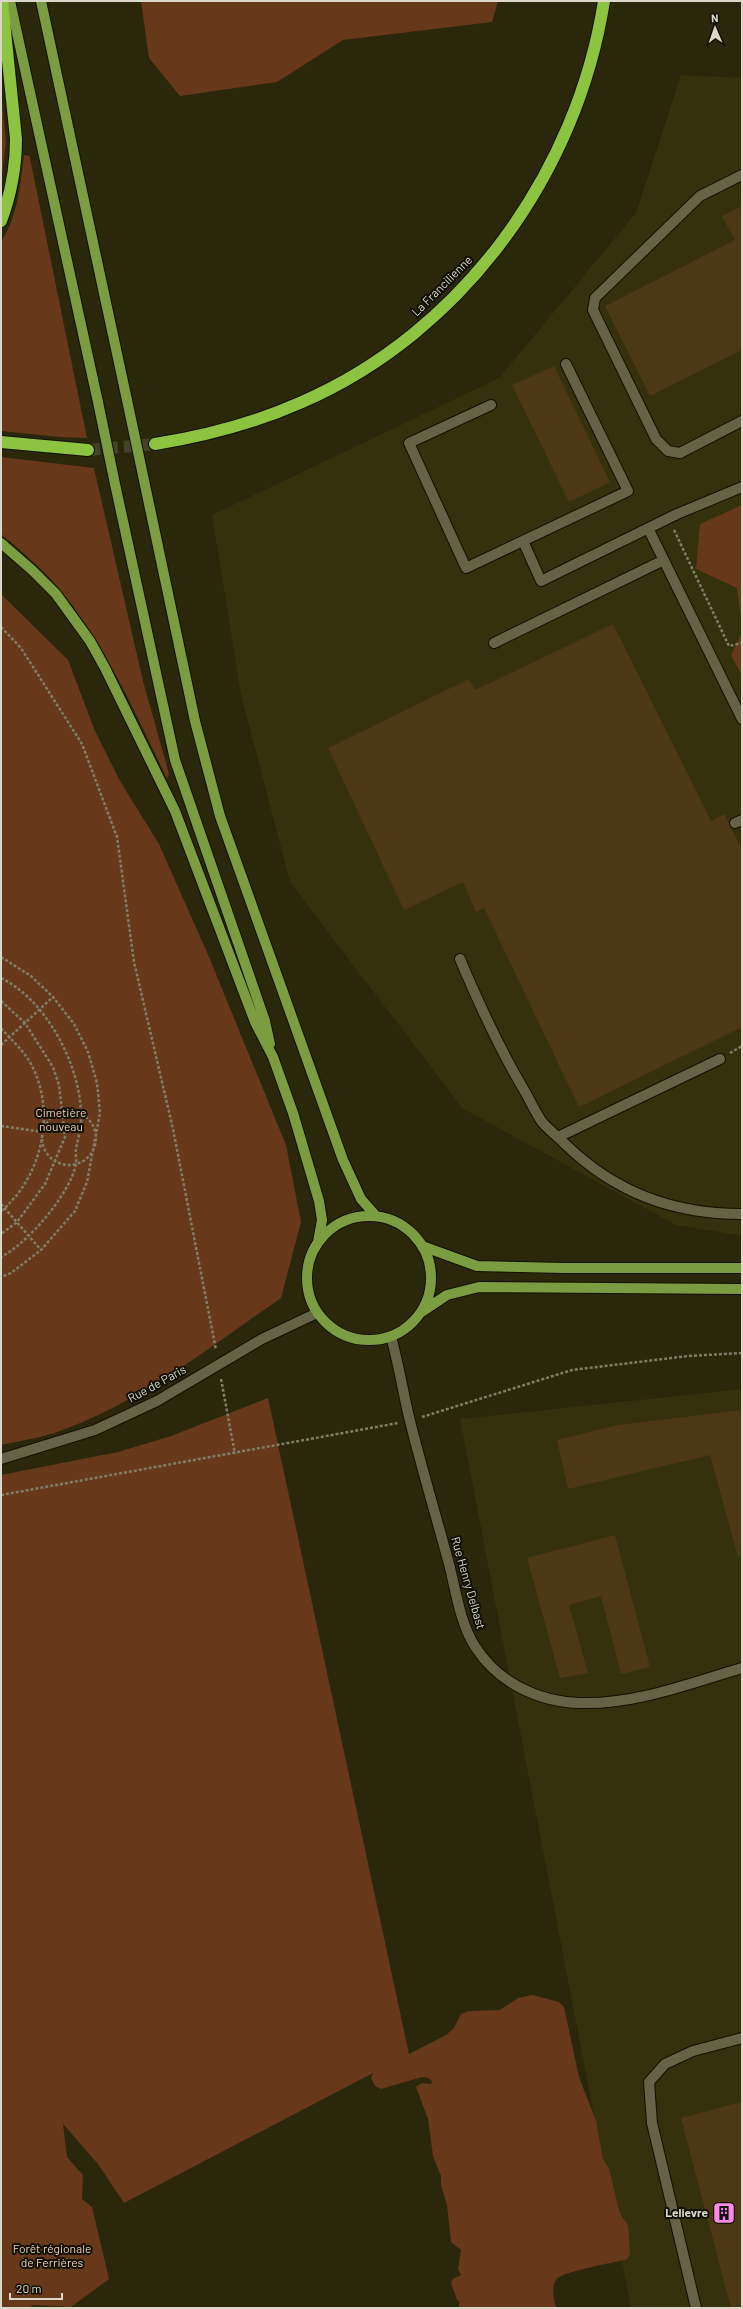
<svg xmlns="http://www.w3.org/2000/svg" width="743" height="2309" font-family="Barlow,sans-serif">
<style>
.built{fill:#34310c}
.green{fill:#67381a}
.building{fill:#4d3815}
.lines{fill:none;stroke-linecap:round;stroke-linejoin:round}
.highway-tunnel{stroke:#444228;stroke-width:12;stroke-dasharray:12 6;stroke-linecap:butt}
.minor-casing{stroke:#130f00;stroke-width:12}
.major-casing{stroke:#130f00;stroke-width:12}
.highway-casing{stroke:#130f00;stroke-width:14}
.path{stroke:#7f7d67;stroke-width:2.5;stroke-dasharray:3 2;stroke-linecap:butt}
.minor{stroke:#656245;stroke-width:10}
.major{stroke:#7c9c42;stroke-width:10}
.highway{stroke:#8cc340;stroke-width:12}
.major-bridge-casing{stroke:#130f00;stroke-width:12;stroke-linecap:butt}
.major-bridge{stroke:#7c9c42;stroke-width:10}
.labels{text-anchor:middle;stroke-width:4;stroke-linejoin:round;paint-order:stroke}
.street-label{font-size:12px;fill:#dad9c9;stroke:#111005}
.park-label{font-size:12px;fill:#f3ceb9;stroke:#111005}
.poi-label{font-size:12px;font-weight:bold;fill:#dad9c9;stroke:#111005;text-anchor:end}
</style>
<rect width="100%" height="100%" fill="#2a270b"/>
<!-- built -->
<path class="built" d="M681,75L742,78V1236L676,1225L462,1108L290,882L241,695L212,515L499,378L636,213Z
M742,1389V2308H631L460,1419Z"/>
<!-- green -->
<path class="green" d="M141,1H498L492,22L343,40L277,82L180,96L149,58Z
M1,91L6,142L1,183Z
M24,155L29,156L30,158L87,438L60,437L1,431V242C18,215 20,186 24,155Z
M1,457L94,468L143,681L169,774L167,779C137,716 108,651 65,596C46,572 24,553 1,534Z
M742,505V624L737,588L696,569L700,524Z
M1,594L68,660L95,731L120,781L159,844L209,957L286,1145L301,1222L281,1298C210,1347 140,1403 57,1432C40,1438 19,1441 1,1445Z
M742,632V676L731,655Z
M268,1398L409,2054L446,2035L454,2028L461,2014L469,2011L500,2010L518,1998L532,1995L559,2002L564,2007L579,2077L596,2121L603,2159L609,2169L620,2214L628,2225L630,2254L627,2259C615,2263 561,2271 556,2280C551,2287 554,2300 556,2308H459V2301L457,2300L451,2283L453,2279L461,2275L458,2269L461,2250L451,2242L447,2205L441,2185V2176L433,2156L428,2119L416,2087L422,2083L431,2084L432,2081L429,2078L422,2077L381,2089L375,2086L371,2078L373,2073L124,2203L98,2164L63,2124L67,2157L83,2175L82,2199L92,2207L109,2279L71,2307L31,2305L33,2308H1V1475L118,1452L171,1436Z"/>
<!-- building -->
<path class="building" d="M742,206V350L650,396L605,306L735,240L722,216Z
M554,366L610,482L569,502L512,385Z
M613,624L711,821L724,814L742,850V1027L579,1107L484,908L476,912L463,882L404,910L328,748L469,679L475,690Z
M742,1410V1556L738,1557L710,1455L568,1489L557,1440L618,1425Z
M615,1535L650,1667L621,1674L601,1596L569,1605L588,1673L560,1678L527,1558Z
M742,2102V2308H731L681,2118Z"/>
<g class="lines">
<!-- highway-tunnel -->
<path class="highway-tunnel" d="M88,450L155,444"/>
<!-- minor casing -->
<g class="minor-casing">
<path id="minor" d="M742,175L700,196L595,298L593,310L656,439L668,451L680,453L742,421
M491,405L409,443L466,568L628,491L566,364
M648,528L742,719
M523,541L541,581L677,514L742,487
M494,643L664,560
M735,823L742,820
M460,959C479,1004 499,1048 524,1090C530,1100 535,1112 542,1122C548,1129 557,1136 564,1143C614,1192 672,1214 742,1214
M558,1137L720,1059
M391,1337C399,1365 403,1393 410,1421C422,1469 436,1516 449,1564C456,1591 460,1624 476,1648C499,1683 539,1702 580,1703C635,1705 690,1683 742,1668
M1,1459L95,1430L157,1401L262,1339L317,1313
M696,2308L652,2123L649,2082L665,2064L693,2051L742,2038"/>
</g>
<!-- major casing -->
<g class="major-casing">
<path id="major" d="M10,1L98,402
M41,1L127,400
M115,484L175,760L265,1021L270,1044
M145,485L195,721L220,816L343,1160L361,1199L376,1216
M1,543L32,570L56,594L90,641L105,668L175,811L255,1022L273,1057L293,1113L319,1201L322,1220L318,1242
M307 1278a62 62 0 1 1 124 0a62 62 0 1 1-124 0Z
M422,1246L477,1266L564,1268H742
M423,1311L447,1295L479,1287L742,1289"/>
</g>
<!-- highway casing -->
<g class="highway-casing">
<path id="highway" d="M1,221C11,194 16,168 16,139L2,1
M1,442L88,450
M155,444C205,436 255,423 302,402C463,332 577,173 604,1"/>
</g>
<!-- path -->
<path class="path" d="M674,530L729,646L742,643
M1,627L21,648L82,744L117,837L134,962L173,1129L216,1350
M1,957L31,976L53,997L74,1024L88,1052L97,1083L100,1113L87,1182L75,1211L41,1250L11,1273L1,1277
M1,978C46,1000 80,1064 81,1114C82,1126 78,1138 76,1149C75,1154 77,1160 76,1164C70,1194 28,1243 1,1257
M1,1001L25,1023L53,1067L59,1085L65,1137L45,1184L17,1222L1,1234
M1,1028C12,1041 24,1050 32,1066C53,1107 45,1160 16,1196C11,1201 7,1207 1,1211
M1,1045L53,997
M730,1053L742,1046
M42 1138a27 27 0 1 1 54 0a27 27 0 1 1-54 0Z
M1,1126L43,1132
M1,1204L41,1250
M221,1379L235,1454
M422,1417L572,1370L688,1356L742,1353
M1,1495L398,1423"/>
<!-- minor -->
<use href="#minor" class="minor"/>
<!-- major -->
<use href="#major" class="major"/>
<!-- highway -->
<use href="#highway" class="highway"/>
<!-- major-bridge casing -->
<g class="major-bridge-casing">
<path id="major-bridge" d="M127,400L145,485
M98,402L115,484"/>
</g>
<!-- major-bridge -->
<use href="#major-bridge" class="major-bridge"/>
</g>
<!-- icons -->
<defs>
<g id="building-square" transform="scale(1.15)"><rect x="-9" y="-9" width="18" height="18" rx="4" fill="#fb87e6" stroke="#111005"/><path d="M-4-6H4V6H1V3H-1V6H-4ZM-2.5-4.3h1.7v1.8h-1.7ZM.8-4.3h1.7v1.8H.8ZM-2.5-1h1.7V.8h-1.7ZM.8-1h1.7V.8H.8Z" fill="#111"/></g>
</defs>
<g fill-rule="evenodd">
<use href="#building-square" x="724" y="2213"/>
</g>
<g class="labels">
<!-- street labels -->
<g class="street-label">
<text transform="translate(442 286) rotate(-45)" y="4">La Francilienne</text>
<text transform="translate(157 1384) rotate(-29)" y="4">Rue de Paris</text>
<text transform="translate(468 1583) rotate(74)" y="4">Rue Henry Delbast</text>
</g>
<!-- park labels -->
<g class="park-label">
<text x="61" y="1117">Cimetière<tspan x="61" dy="14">nouveau</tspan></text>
<text x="52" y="2253">Forêt régionale<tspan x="52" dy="14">de Ferrières</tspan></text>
</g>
<!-- poi labels -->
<g class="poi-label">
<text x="708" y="2217">Lelievre</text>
</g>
</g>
<!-- border -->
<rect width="743" height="2309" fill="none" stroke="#dad9c9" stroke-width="4"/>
<!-- north arrow -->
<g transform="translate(715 28) rotate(358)" stroke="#111005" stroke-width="3" paint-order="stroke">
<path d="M0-3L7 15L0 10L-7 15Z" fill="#dad9c9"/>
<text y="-6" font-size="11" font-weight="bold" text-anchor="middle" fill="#dad9c9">N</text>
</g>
<!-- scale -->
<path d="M10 2293v6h52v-6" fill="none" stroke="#dad9c9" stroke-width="2"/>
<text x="16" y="2293" font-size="12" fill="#dad9c9" stroke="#111005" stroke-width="3" paint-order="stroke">20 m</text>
</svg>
